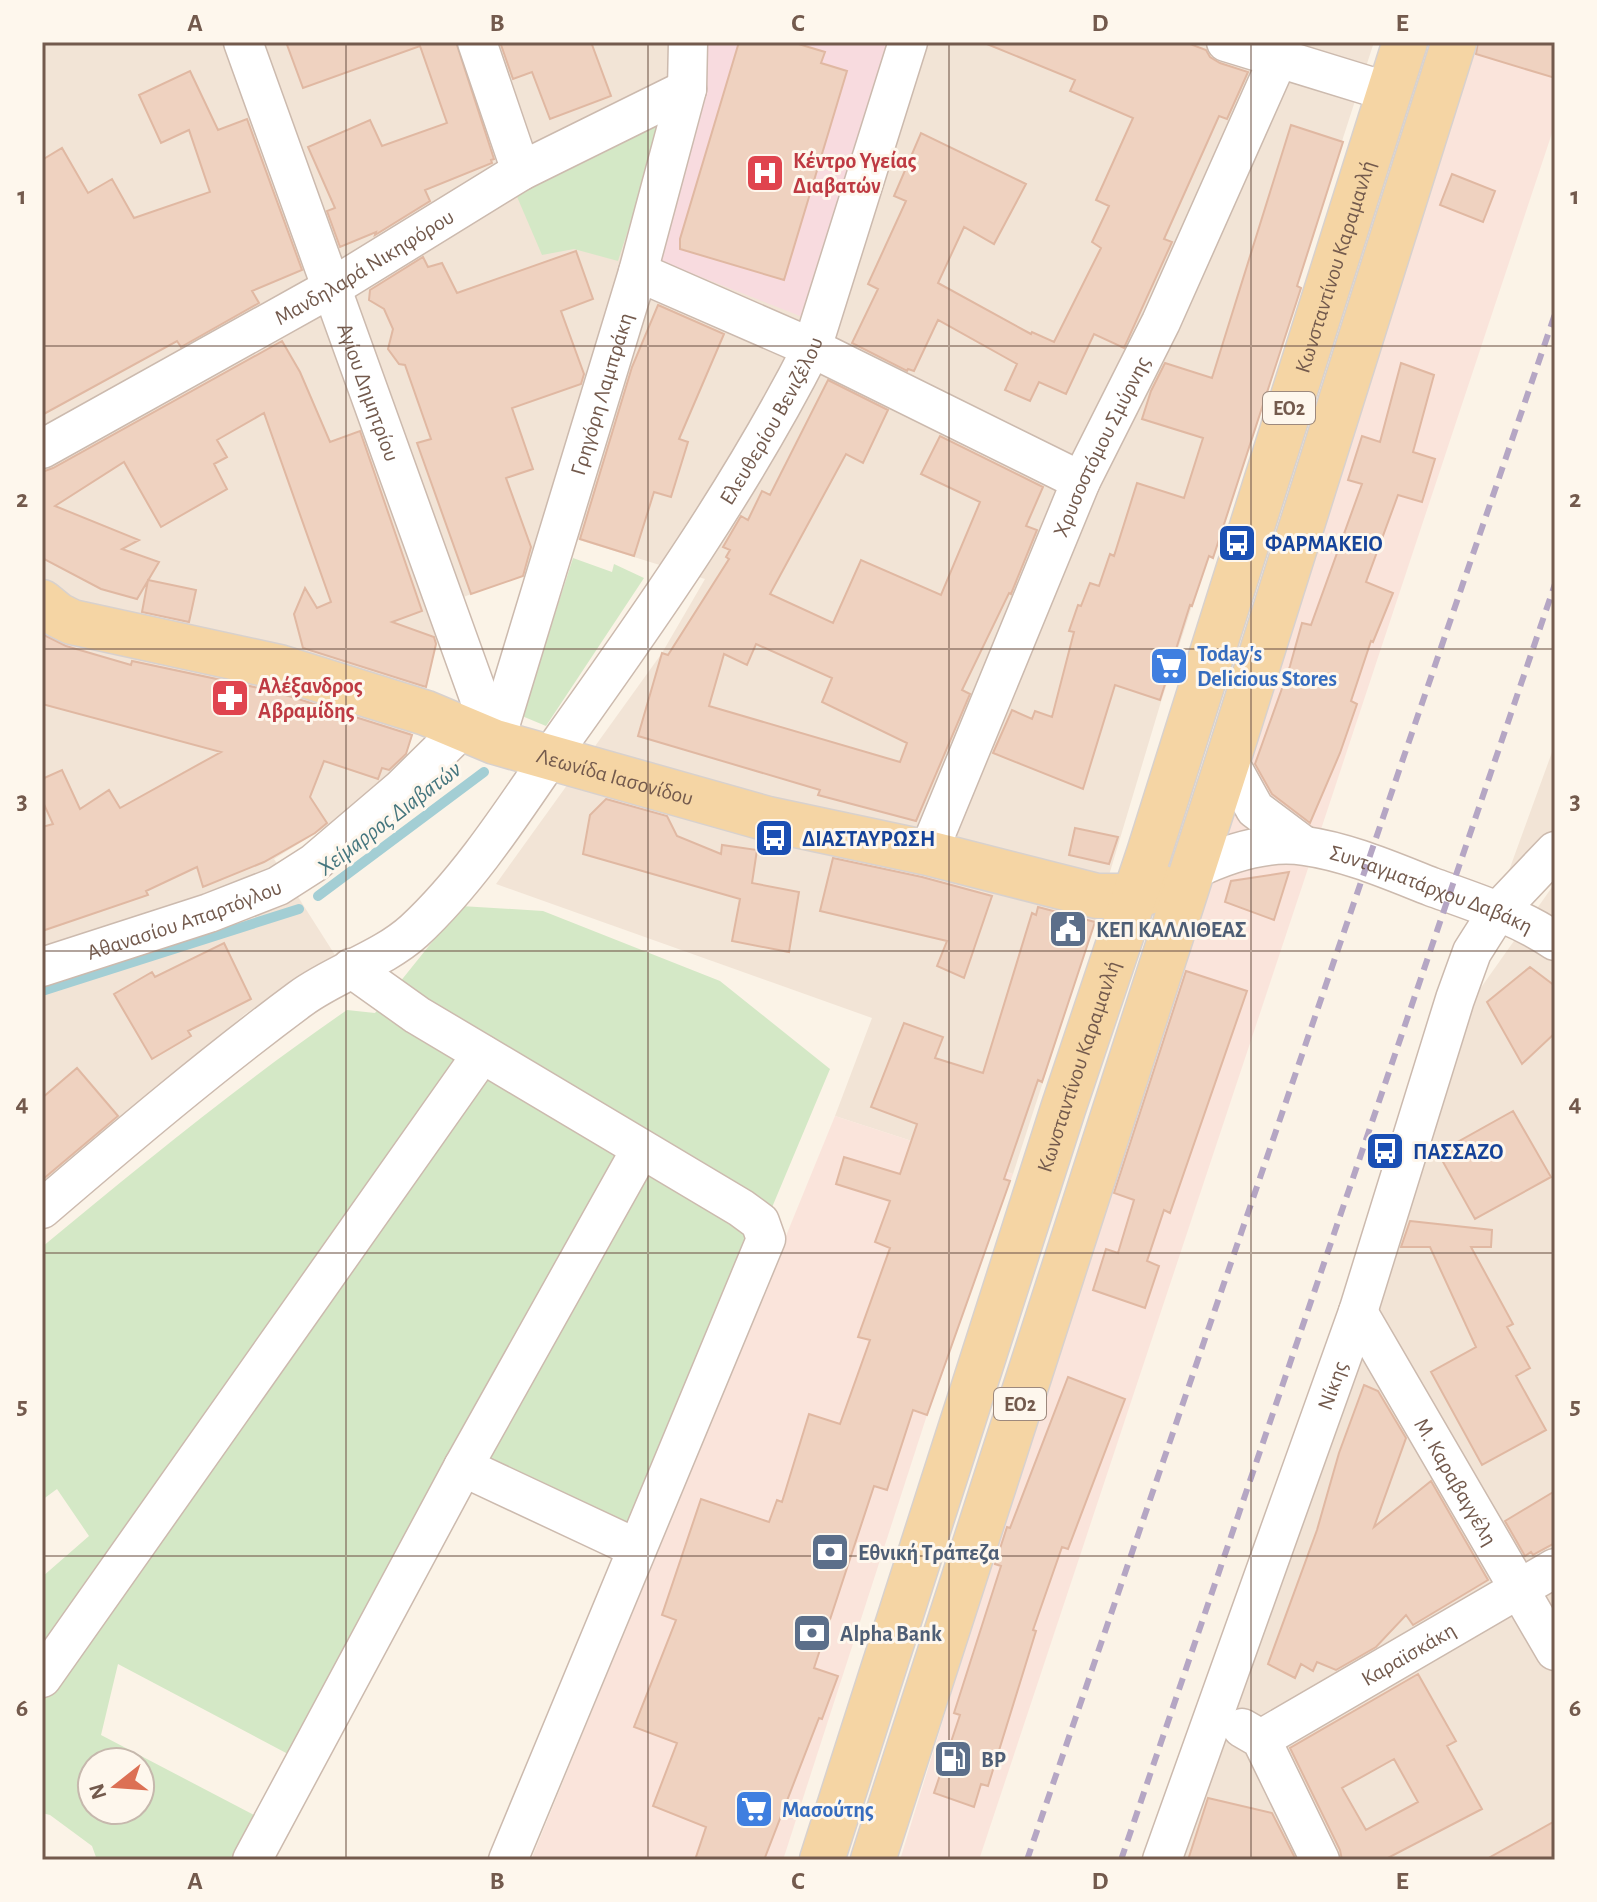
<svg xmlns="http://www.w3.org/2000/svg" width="1597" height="1902" font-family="'Alegreya Sans',sans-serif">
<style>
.residential{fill:#f2e4d6}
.commercial{fill:#fae4db}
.medical{fill:#f8dbdf}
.green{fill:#d4e8c6;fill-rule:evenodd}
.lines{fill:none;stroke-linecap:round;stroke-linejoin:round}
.stream{stroke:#a3ced4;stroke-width:10}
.building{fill:#efd2c0;stroke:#e0b8a2;stroke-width:2;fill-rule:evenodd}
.minor-casing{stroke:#ccbaae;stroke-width:41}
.major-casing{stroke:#d8d1cd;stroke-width:47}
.minor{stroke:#fff;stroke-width:38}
.major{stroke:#f5d5a4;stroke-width:44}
.rail{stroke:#b5a6c4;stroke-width:6;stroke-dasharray:12 8;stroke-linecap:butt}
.grid{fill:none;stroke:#735a4d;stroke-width:2;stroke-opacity:0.55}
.labels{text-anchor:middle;stroke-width:6;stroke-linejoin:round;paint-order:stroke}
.shield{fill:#fef7ed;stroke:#9d897d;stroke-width:2}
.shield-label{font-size:20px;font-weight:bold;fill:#735a4d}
.health-label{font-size:22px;font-weight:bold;fill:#be3a42;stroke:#fef7ed;text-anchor:start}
.street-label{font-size:22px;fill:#735a4d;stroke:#fef7ed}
.transit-label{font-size:22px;font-weight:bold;fill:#164399;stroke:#fef7ed;text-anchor:start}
.shop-label{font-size:22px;font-weight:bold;fill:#366cbe;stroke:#fef7ed;text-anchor:start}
.service-label{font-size:22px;font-weight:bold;fill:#4e5e75;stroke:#fef7ed;text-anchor:start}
.water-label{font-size:24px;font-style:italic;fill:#45767e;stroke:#fef7ed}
.neatline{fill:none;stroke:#735a4d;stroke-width:3}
.grid-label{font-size:26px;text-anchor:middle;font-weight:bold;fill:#735a4d}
</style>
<rect width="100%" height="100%" fill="#fbf3e7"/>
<!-- residential -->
<path class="residential" d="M42,42H1374L1160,705L1095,922L1013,1174L835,1116L872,1018L496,884L662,653L705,579L550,531L539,570L427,610L438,639L400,772L329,825L274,859L335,955L245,1014L42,1193Z
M1555,744V838L1507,876Z
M1555,883V1860H1177L1475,996Z"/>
<!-- commercial -->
<path class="commercial" d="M1478,42H1555V124L979,1860H900L1006,1515Z
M835,1116L1013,1174L927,1415L783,1860H531Z"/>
<!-- medical -->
<path class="medical" d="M704,42H893L805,318L655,259Z"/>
<!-- green -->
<path class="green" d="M648,119L662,125L618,261L574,249L542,255L515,192Z
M573,558L612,572L614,564L644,578L546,726L522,716Z
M461,906L543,911L720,981L830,1069L633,1539L453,1454L288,1754L118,1664L101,1735L254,1815L230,1860H97L92,1846L50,1815L42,1813V1577L89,1536L57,1489L42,1500V1247C141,1165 241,1083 347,1010L375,1013ZM92,1762H140V1810H92Z"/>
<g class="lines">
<!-- stream -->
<path class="stream" d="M318,896L484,772
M42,991L299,909"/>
</g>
<!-- building -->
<path class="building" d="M286,42H456L494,159L491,160L492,163L425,190L430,201L375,235L376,232L340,247L327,211L335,208L308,147L370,120L382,146L447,123L420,46L303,88Z
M500,42H591L611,96L550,119L532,72L513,79Z
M739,42H792L825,52L821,63L847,71L784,280L680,249V239Z
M982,42H1185L1206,50L1210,57L1220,63L1248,72L1227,119L1219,116L1164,239L1172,242L1124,348L1094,334L1066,394L1039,382L1030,401L1005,390L1017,364L938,320L914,371L908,369L907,371L852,343L878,289L868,284L906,201L894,196L921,133L1026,184L994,244L964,227L938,283L1031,334L1032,332L1054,342L1101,248L1092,242L1109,206L1096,200L1133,118L1070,91L1075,80Z
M1478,42H1555V78L1476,54Z
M190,71L218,130L247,119L302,270L252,291L259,303L181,347L177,341L42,415V160L62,148L88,193L112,179L134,218L210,192L189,130L161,143L139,95Z
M1291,125L1343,142L1297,286L1301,288L1213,558L1209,556L1192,606L1190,605L1160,700L1115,685L1083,789L993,753L1012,710L1032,719L1035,711L1052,717L1074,632L1069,631L1078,605L1081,606L1090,583L1099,586L1110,554L1114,556L1137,483L1184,498L1203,438L1142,419L1151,391L1165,363L1212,378Z
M1452,174L1495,191L1483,222L1440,205Z
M576,251L593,299L561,311L584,374L581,384L512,408L533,469L506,478L531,547L523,576L471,594L417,443L431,439L405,365L399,364L388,349L393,329L384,309L369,300L370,290L423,257L428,267L442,263L457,293Z
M658,305L724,334L679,439L688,442L671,497L654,492L634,556L580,539L632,367Z
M282,341L300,372L330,442L360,431L422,611L392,622L434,637L436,644L426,687L303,648L294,614L305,588L317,608L331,602L264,413L217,440L227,457L214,464L227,489L161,527L124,462L55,506L139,540L122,549L159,562L137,599L101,589L42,558V472L53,468Z
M1401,363L1434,375L1413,452L1435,459L1422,502L1398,495L1366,582L1393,593L1373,642L1371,641L1351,701L1357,704L1340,753L1310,823L1272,794L1255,764L1290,666L1302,623L1311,625L1362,484L1348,480L1362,436L1380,442Z
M828,380L888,410L863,463L846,454L770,594L833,623L861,560L941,595L980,502L921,474L940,436L1043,487L1026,526L1037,530L1011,594L1009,593L962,690L970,694L916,821L818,795L820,790L638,736L662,653L668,655L729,559L726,557L730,550L723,547L741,516L748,520L762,491L770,495ZM756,644L832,678L822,702L907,743L900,762L709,706L724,654L747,665Z
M148,580L196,590L189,622L142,612Z
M42,634L66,646L131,665L132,661L273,691L412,735L406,754L389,770L382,768L378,779L324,761L310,797L327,823L315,833L264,862L203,887L197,867L146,891L148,895L42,931V827L53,824L42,800V779L62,770L80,809L109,790L120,808L221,752L42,704Z
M606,799L667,816L677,836L721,854L722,845L757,850L752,883L799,892L789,952L732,941L740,899L583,854L590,815Z
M1075,828L1118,837L1109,864L1069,855Z
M833,858L922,877L992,896L964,978L937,966L947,941L820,911Z
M1289,872L1274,920L1225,902L1231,881Z
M1038,907L1095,922L1042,1082L1038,1080L1004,1179L1010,1181L927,1415L913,1410L887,1490L874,1486L814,1668L838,1676L822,1719L819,1718L764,1860H695L706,1827L653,1806L677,1743L634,1727L676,1620L662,1615L701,1499L769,1522L777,1500L782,1502L809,1414L840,1424L870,1340L858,1337L890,1248L875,1242L890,1201L836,1184L844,1157L900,1174L917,1124L871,1107L904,1023L943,1037L935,1058L983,1073L1032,913L1036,915Z
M224,943L251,999L188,1031L191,1036L152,1059L114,994L152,972L155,977Z
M1530,967L1555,986V1033L1522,1064L1487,1002Z
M1186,971L1247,991L1170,1213L1164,1210L1147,1261L1159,1266L1145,1308L1093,1290L1106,1249L1118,1253L1134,1200L1114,1193Z
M77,1068L118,1116L42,1180V1098Z
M1513,1111L1551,1177L1475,1219L1438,1153Z
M1410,1221L1492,1230L1491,1247H1471L1513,1324L1507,1327L1530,1368L1516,1376L1546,1430L1482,1465L1431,1372L1476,1347L1430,1247H1401Z
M1068,1377L1125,1399L1068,1549L1062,1547L1033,1630L1036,1631L988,1786L981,1784L974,1807L934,1793L960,1715L954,1713L1001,1566L995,1564L1007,1527L1010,1528Z
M1364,1385L1378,1391L1406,1438L1374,1527L1431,1481L1488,1580L1413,1625L1406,1615L1376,1647L1336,1670L1317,1662L1313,1671L1301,1664L1295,1678L1268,1664L1317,1530L1339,1453Z
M1555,1491V1543L1533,1555L1531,1552L1525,1556L1505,1521Z
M1418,1674L1456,1741L1447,1746L1482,1809L1384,1860H1342L1340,1850L1290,1748ZM1394,1759L1418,1802L1366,1830L1342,1788Z
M1208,1798L1272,1813L1296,1860H1188Z
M1555,1821V1860H1485Z"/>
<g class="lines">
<!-- minor casing -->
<g class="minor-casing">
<g id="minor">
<path id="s1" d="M243,42L495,742"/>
<path d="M477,42L521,171"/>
<path d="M1226,42L1389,92"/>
<path d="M638,272L812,348L1081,481"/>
<path id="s2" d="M42,449L331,288L521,171L687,89"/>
<path id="s3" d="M495,742L638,272L687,89L688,42"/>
<path d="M1228,760L1255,809L1303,845"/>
<path id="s4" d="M928,853L1081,481L1161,322L1278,59L1282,42"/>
<path id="s5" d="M1193,870C1226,854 1267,840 1305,846C1348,852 1391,871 1432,887C1474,902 1518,916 1555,941"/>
<path id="s6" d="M42,967L209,913L278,886L314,863L401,789L463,728"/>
<path d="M351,968L417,1015L741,1208L760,1222L766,1239L508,1860"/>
<path id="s7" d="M42,1209C126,1137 211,1065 300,999C335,973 382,960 414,931C472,877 517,805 562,740C652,614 742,486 812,348L908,42"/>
<path id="s8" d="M1358,1312L1555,1651"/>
<path d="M463,1467L636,1548"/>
<path d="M42,1678L482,1054"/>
<path d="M1242,1728L1261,1739L1320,1860"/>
<path id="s9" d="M1261,1739L1555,1568"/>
<path d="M252,1860L463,1467L641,1149"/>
<path id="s10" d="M1162,1860L1358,1312L1455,999L1472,952L1498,911L1555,851"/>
</g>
</g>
<!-- major casing -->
<g class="major-casing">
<g id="major">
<path id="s11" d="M42,602L58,615L72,622L279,667L426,713L495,742L768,819L928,853L1097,896H1135L1162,888"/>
<path id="s12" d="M822,1860L1063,1109L1149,853L1405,42"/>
<path d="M873,1860L1228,760L1454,42"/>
</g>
</g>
<!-- minor -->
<use href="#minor" class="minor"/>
<!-- major -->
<use href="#major" class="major"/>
<!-- rail -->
<path class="rail" d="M1027,1860L1555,314
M1121,1860L1555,584"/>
</g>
<!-- grid -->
<path class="grid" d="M346,42V1860M648,42V1860M949,42V1860M1251,42V1860M42,346H1555M42,649H1555M42,951H1555M42,1253H1555M42,1556H1555"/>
<!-- icons -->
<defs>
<g id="hospital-square" transform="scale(2)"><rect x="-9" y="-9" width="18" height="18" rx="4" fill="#e0444e" stroke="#fef7ed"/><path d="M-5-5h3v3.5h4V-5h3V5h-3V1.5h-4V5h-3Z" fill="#fff"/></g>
<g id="bus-square" transform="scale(2)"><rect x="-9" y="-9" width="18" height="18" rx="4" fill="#1a4fb4" stroke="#fef7ed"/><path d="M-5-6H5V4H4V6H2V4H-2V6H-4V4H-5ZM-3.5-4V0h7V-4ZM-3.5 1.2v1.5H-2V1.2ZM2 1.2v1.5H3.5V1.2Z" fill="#fff"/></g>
<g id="supermarket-square" transform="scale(2)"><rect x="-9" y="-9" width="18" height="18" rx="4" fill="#3f7fe0" stroke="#fef7ed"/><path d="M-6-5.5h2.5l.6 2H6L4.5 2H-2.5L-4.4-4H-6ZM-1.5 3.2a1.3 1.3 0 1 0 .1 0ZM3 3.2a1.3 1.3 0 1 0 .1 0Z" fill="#fff"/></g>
<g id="pharmacy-square" transform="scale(2)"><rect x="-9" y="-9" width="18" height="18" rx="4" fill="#e0444e" stroke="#fef7ed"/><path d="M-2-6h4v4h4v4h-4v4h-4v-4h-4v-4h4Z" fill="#fff"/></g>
<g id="civic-square" transform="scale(2)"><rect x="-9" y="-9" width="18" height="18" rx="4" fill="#5c6f8a" stroke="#fef7ed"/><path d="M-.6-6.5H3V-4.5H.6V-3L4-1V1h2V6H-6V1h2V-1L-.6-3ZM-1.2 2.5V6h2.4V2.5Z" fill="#fff"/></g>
<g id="bank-square" transform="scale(2)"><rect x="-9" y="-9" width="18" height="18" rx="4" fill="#5c6f8a" stroke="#fef7ed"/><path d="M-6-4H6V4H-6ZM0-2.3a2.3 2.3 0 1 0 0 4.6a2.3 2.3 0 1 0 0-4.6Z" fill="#fff"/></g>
<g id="fuel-square" transform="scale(2)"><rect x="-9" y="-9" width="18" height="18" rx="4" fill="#5c6f8a" stroke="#fef7ed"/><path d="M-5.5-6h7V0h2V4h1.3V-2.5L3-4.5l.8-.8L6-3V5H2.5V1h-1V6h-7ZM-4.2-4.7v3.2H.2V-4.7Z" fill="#fff"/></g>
</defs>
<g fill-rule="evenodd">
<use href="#hospital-square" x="765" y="173"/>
<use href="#bus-square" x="1237" y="543"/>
<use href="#supermarket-square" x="1169" y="666"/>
<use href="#pharmacy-square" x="230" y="698"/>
<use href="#bus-square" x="774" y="838"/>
<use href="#civic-square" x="1068" y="929"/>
<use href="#bus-square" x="1385" y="1151"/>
<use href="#bank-square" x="830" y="1552"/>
<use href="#bank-square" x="812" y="1633"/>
<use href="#fuel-square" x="953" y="1759"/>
<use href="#supermarket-square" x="754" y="1809"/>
</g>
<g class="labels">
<!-- shield labels -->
<g class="shield">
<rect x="1263" y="392" width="52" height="32" rx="6"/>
<rect x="994" y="1388" width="52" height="32" rx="6"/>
</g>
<g class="shield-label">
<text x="1289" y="415">ΕΟ2</text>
<text x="1020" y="1411">ΕΟ2</text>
</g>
<!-- health labels -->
<g class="health-label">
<text x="793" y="168">Κέντρο Υγείας<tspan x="793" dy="25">Διαβατών</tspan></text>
<text x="258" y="693">Αλέξανδρος<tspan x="258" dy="25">Αβραμίδης</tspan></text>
</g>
<!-- street labels -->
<g class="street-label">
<text dy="8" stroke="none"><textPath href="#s2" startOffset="370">Μανδηλαρά Νικηφόρου</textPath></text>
<text dy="8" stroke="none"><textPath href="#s12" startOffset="1674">Κωνσταντίνου Καραμανλή</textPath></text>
<text dy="8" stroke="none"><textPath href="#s1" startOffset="372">Αγίου Δημητρίου</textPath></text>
<text dy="8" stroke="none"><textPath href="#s3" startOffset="364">Γρηγόρη Λαμπράκη</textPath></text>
<text dy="8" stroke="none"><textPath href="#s7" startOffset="1090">Ελευθερίου Βενιζέλου</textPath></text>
<text dy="8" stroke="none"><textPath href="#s4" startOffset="442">Χρυσοστόμου Σμύρνης</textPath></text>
<text dy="8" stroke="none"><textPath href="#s11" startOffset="602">Λεωνίδα Ιασονίδου</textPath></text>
<text dy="8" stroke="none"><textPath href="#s5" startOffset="250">Συνταγματάρχου Δαβάκη</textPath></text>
<text dy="8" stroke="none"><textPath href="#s6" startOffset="150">Αθανασίου Απαρτόγλου</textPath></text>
<text dy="8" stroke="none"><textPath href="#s12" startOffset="834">Κωνσταντίνου Καραμανλή</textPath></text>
<text dy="8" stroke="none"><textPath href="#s10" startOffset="504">Νίκης</textPath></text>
<text dy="8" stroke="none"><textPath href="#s8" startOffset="196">Μ. Καραβαγγέλη</textPath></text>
<text dy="8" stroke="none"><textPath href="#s9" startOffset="170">Καραϊσκάκη</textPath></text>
</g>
<!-- transit labels -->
<g class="transit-label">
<text x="1265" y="551">ΦΑΡΜΑΚΕΙΟ</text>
<text x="802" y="846">ΔΙΑΣΤΑΥΡΩΣΗ</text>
<text x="1413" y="1159">ΠΑΣΣΑΖΟ</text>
</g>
<!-- shop labels -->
<g class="shop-label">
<text x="1197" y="661">Today's<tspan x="1197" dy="25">Delicious Stores</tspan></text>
<text x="782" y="1817">Μασούτης</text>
</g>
<!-- service labels -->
<g class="service-label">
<text x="1096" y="937">ΚΕΠ ΚΑΛΛΙΘΕΑΣ</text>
<text x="858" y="1560">Εθνική Τράπεζα</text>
<text x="840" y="1641">Alpha Bank</text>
<text x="981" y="1767">BP</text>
</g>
<!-- water labels -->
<g class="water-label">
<text transform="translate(389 818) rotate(-37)" y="8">Χείμαρρος Διαβατών</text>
</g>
</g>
<!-- border -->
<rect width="1597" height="1902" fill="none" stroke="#fef7ed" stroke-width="88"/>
<!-- north arrow -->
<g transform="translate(116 1786) rotate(253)"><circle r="38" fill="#fef7ed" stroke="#c6b8ad" stroke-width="2"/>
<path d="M0-6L14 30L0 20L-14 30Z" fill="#dc7054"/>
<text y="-12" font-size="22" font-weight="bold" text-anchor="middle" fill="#735a4d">N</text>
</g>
<rect x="44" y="44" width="1509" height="1814" class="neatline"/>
<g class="grid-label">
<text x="195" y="31">A</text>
<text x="497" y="31">B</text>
<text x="798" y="31">C</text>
<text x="1100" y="31">D</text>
<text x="1402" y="31">E</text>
<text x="22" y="204">1</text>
<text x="1575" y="204">1</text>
<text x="22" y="507">2</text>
<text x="1575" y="507">2</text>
<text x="22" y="809">3</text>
<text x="1575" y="809">3</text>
<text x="22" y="1111">4</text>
<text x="1575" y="1111">4</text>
<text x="22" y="1414">5</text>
<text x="1575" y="1414">5</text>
<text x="22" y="1716">6</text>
<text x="1575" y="1716">6</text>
<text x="195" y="1889">A</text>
<text x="497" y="1889">B</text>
<text x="798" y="1889">C</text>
<text x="1100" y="1889">D</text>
<text x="1402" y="1889">E</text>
</g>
</svg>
